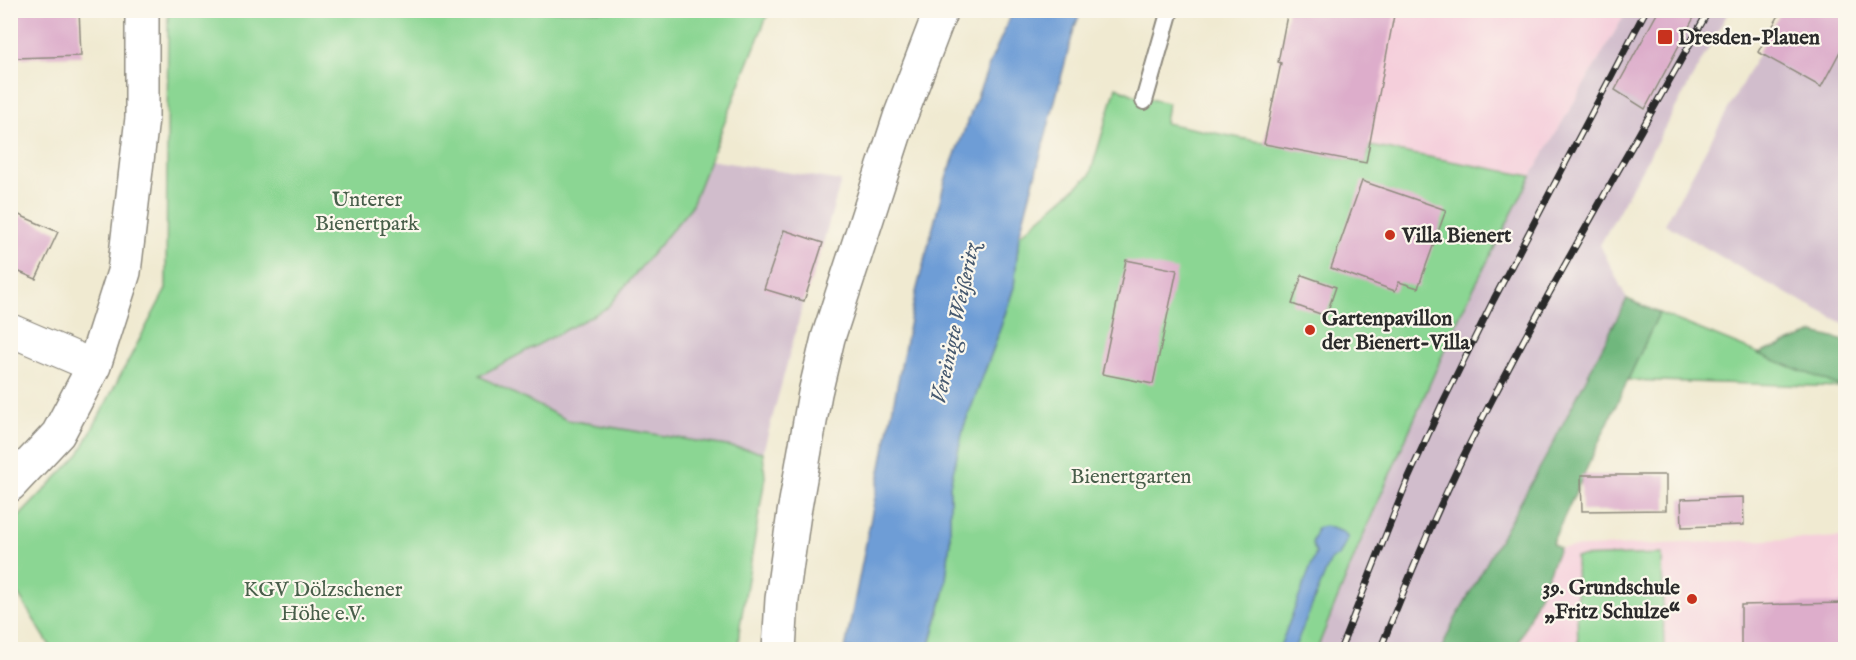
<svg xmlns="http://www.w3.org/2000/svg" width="1856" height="660" font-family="'IM FELL English',serif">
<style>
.built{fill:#f5cfdb}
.industrial{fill:#d1bdcc}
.green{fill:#8bd693;stroke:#5b805f;stroke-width:1.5}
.forest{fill:#70b77d;stroke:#4e7154;stroke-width:1.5}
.water{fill:#6e9dd6;stroke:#4c6480;stroke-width:1.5}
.building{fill:#ddadcb}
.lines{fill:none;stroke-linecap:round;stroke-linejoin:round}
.service-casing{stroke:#8e8a7e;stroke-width:20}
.minor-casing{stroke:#8e8a7e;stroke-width:34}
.tertiary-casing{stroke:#8e8a7e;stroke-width:36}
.secondary-casing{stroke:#8e8a7e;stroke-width:36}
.service{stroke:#fff;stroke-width:16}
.minor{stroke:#fff;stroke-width:32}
.tertiary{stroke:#fff;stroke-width:33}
.secondary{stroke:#fff;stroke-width:33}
.rail-casing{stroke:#2b2b2b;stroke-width:7}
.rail{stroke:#fbf7ec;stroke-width:4.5;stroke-dasharray:14;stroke-linecap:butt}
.poi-dot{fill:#c8321e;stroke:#fbf7ec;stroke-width:2}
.labels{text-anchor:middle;stroke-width:4.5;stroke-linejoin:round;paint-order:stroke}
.poi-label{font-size:21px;font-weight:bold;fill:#2b2b2b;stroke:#fbf7ec;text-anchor:start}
.park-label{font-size:21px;fill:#485e4a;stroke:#fbf7ec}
.water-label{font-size:22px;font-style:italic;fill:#46596f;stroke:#fbf7ec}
</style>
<rect width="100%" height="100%" fill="#fbf7ec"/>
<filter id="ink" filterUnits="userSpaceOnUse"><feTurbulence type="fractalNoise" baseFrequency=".0167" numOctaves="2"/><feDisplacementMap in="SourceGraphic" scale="12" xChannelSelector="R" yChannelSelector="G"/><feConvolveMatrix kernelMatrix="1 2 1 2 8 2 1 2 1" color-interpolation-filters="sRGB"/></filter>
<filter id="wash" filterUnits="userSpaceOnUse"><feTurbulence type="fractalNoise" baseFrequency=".008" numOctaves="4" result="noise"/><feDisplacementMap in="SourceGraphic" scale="24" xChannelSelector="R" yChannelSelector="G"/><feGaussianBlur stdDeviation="1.35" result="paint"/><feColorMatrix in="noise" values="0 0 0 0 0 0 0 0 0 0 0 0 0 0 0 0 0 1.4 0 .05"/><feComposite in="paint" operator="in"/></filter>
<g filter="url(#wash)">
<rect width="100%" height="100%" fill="#f0ead1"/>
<!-- built -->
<path class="built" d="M1394,11H1627L1531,176L1370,146Z
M1845,537V649L1516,650L1559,548Z"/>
<!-- industrial -->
<path class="industrial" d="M1627,11H1729L1600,245L1627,299L1547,455L1452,625L1441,649L1317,650L1362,538L1460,315L1531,176Z
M1782,11H1845V324L1754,276L1665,224Z
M710,160L841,181L823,243L804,301L763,452L567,420L478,376L607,308L691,207Z"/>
<!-- green -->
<path class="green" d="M168,11H769L691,207L607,308L479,376L567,420L763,452L765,478L739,632L738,649H52L11,583V525L79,454L166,289Z
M1116,87L1136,96L1168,103L1165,123L1365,163L1370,146L1531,176L1460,315L1362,538L1317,649L929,650L945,589L950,541V485L964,426L994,347L1014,287L1019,236L1090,175Z
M1659,313L1842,387L1628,380Z
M1662,554L1664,649H1578L1576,557Z"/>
<!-- forest -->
<path class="forest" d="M1627,299L1659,313L1552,543L1559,548L1516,649L1441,650L1452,625L1547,455Z
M1814,333L1845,341V388L1758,354Z"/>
<!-- water -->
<path class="water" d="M1013,11H1081L1074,29L1019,236L1014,287L994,347L964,426L950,485V541L945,589L929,649H845L914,300L945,181L991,60Z
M1325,526L1343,532L1348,538L1339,556L1331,559L1294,649H1279L1316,553L1312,543L1317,528Z"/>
<g id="blocks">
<!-- building -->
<path class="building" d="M12,10H79L81,56L14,58Z
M1288,10H1395L1366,163L1264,144L1281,63L1278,62Z
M1659,10H1698L1645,109L1615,90Z
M1782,10H1845V42L1821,87L1758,52Z
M1362,181L1446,210L1418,288L1399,282L1395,291L1331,268Z
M10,211L58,232L36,279L10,268Z
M784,230L823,243L804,301L764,289Z
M1126,260L1177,270L1153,384L1102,374Z
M1302,275L1336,287L1326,316L1292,304Z
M1581,475H1666V510L1582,511Z
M1743,497L1744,525L1682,527L1681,499Z
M1845,603V650H1741V605Z"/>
</g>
</g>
<g filter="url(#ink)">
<use href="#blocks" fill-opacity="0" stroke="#8e8a7e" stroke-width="1.5"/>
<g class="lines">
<!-- service casing -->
<g class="service-casing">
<path id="service" d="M1144,101L1170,10"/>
</g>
<!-- minor casing -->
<g class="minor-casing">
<path id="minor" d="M10,330L94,366"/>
</g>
<!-- tertiary casing -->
<g class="tertiary-casing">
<path id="tertiary" d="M10,485L58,434L94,366L124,272L142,118V10"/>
</g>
<!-- secondary casing -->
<g class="secondary-casing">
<path id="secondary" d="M779,650L782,599L794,513L815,393L828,338L900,117L941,10"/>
</g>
<!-- service -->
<use href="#service" class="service"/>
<!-- minor -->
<use href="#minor" class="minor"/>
<!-- tertiary -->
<use href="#tertiary" class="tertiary"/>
<!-- secondary -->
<use href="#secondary" class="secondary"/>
<!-- rail casing -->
<g class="rail-casing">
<path id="rail" d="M1340,650L1408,479L1442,404L1494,299L1646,10
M1380,650C1410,574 1442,497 1479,425C1551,284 1632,148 1709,10"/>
</g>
<!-- rail -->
<use href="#rail" class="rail"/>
</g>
</g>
<!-- markers -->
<g class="poi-dot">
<rect x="1657" y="29" width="16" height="16" rx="3"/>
<circle cx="1390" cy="235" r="6"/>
<circle cx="1310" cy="330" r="6"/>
<circle cx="1692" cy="599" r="6"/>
</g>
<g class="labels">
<!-- poi labels -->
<g class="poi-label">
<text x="1678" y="44">Dresden-Plauen</text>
<text x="1402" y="242">Villa Bienert</text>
<text x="1322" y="325">Gartenpavillon<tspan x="1322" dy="24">der Bienert-Villa</tspan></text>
<text x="1680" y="594" text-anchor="end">39. Grundschule<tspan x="1680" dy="24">„Fritz Schulze“</tspan></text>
</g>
<!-- park labels -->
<g class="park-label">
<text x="367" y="206">Unterer<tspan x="367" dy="24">Bienertpark</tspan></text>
<text x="1131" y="483">Bienertgarten</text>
<text x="323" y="596">KGV Dölzschener<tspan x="323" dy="24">Höhe e.V.</tspan></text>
</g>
<!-- water labels -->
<g class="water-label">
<text transform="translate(954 323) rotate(-78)" y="8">Vereinigte Weißeritz</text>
</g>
</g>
<!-- margin -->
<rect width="1856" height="660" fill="none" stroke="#fbf7ec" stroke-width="36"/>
</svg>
